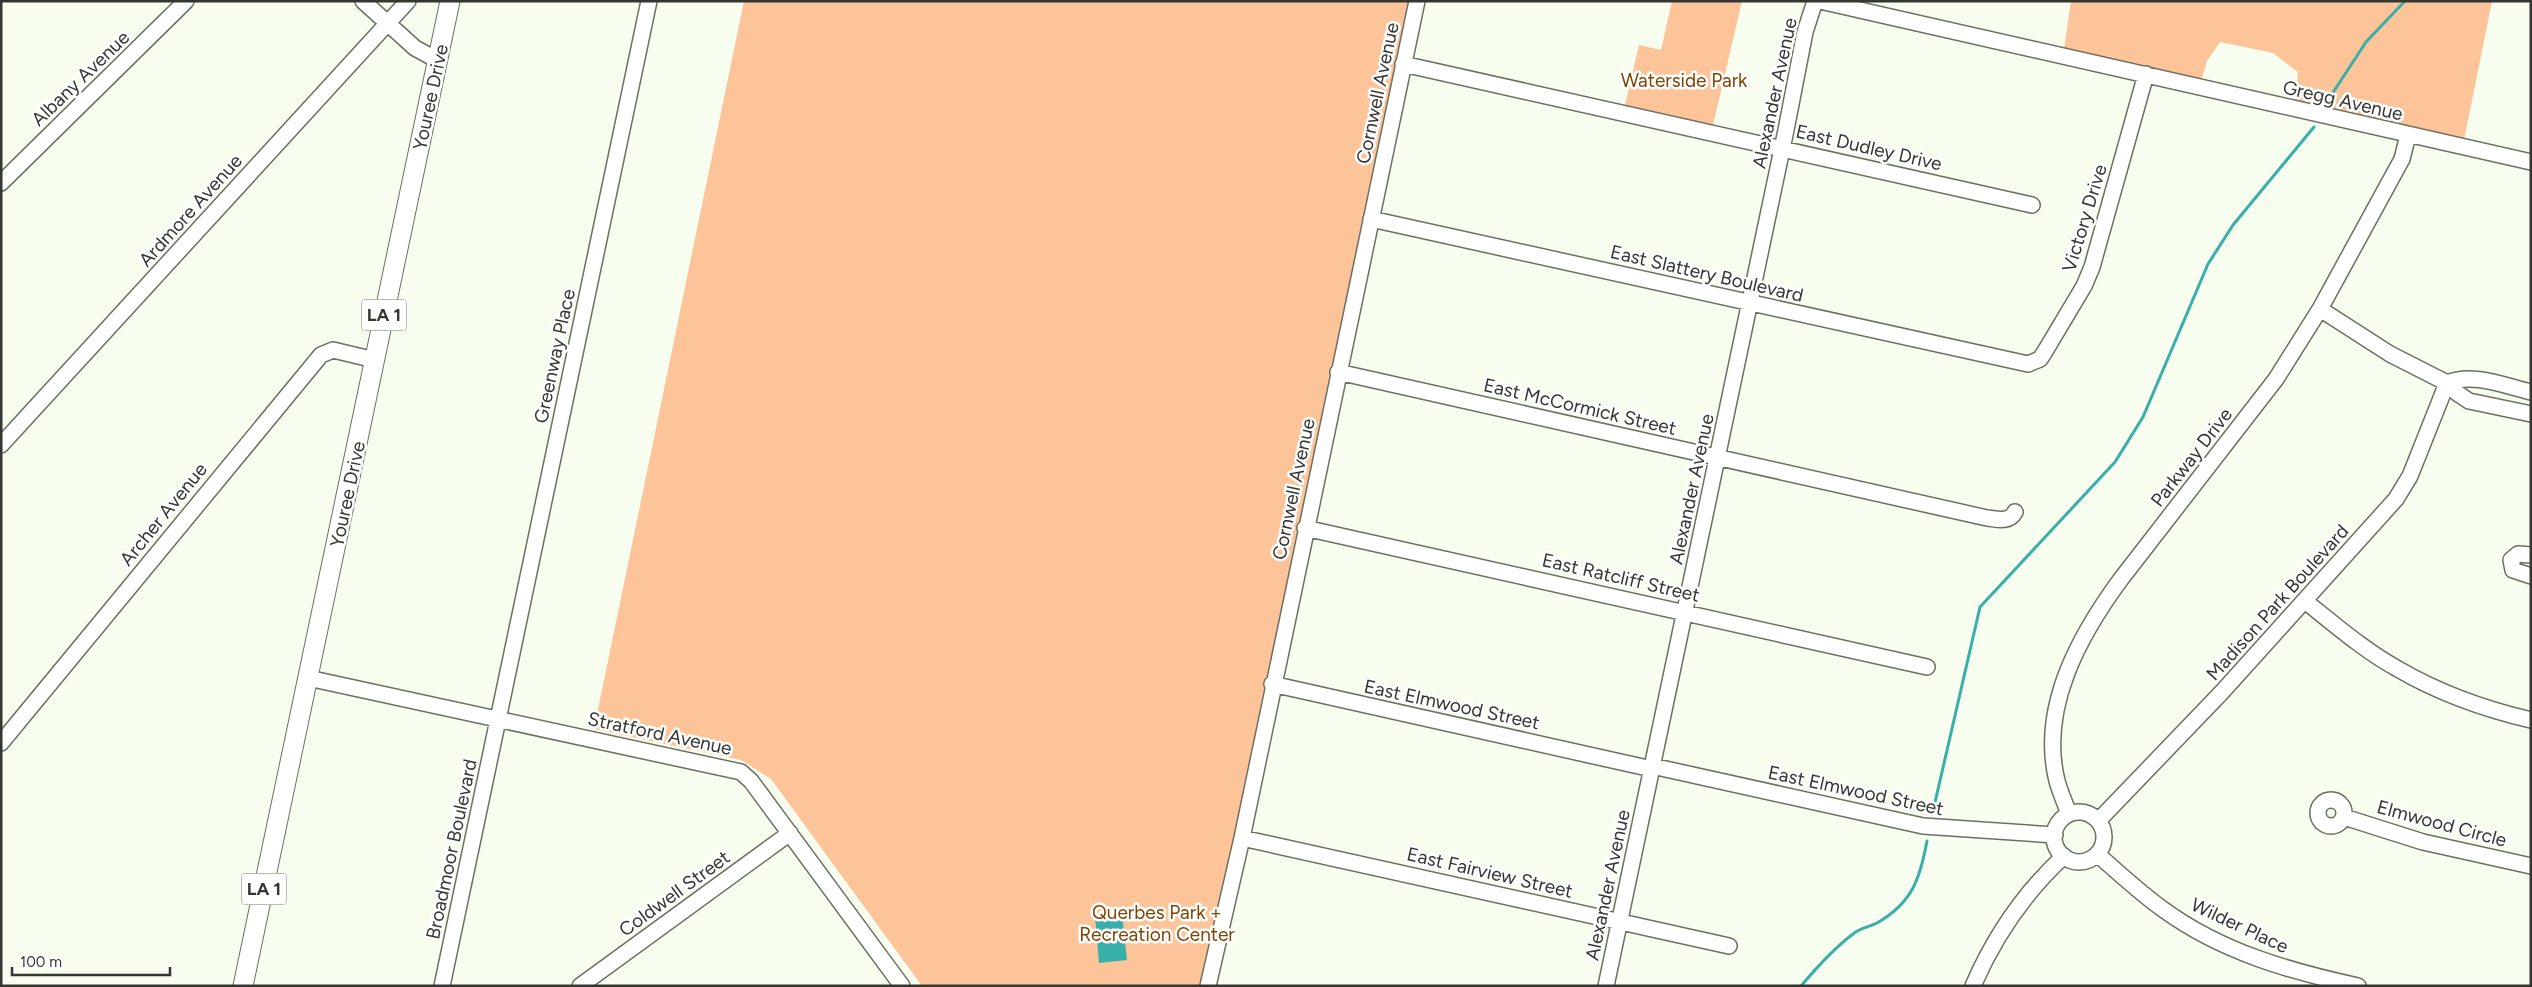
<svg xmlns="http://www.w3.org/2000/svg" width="2532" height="987" font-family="Figtree,sans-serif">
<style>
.green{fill:#fdc499}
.water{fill:#39afa9}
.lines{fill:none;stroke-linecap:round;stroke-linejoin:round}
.stream{stroke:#39afa9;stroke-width:3}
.minor-casing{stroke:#6b7063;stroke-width:18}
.major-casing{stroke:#6b7063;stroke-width:21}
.minor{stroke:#fff;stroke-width:15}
.major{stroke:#fff;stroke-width:19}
.labels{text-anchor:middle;stroke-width:5;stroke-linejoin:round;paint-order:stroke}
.shield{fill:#fff;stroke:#71726f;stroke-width:1}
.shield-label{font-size:18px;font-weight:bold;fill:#343631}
.street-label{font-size:19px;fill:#343631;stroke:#fff}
.park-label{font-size:19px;fill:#804403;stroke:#fff}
</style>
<rect width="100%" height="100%" fill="#f7fdef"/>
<!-- green -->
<path class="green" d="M744,1H1411L1208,986H922L771,779L741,760L594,729Z
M1672,1H1742L1713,125L1625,105L1639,45L1661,50Z
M2071,1H2492L2464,140L2295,103L2298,72L2273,53L2220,42L2207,61L2201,82L2064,50Z"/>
<!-- water -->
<path class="water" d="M1122,914L1127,960L1099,963L1095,917Z"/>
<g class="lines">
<!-- stream -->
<path class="stream" d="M2332,94L2366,42L2405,1
M1933,811L1980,607L2115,462L2143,417L2208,264L2233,225L2314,127
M1801,986C1817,967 1833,949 1853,934C1860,928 1869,927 1877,923C1912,903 1920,879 1927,841"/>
<!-- minor casing -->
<g class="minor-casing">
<path id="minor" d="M363,1L415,48L437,60
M1820,1L2531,162
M1403,64L2032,205
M1,183L186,1
M1371,219L2028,364L2040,359L2044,353L2084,286L2092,267L2146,74
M2320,309L2390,354L2447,383L2457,393L2469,401L2531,414
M1338,372L1987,518C1998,519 2009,523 2015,512
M1,445L408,1
M1305,528L1927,667
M2531,555L2518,554L2511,560L2513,570L2531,576
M2305,601C2335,625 2365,651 2398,669C2439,693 2484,709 2531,720
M308,678L741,772L751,781L902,986
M1272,684L1652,769
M1,743L321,355L333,350L375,360
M1652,766L1923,826L2055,835
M2318 813a13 13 0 1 1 26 0a13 13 0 1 1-26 0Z
M2054 837a25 25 0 1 1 50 0a25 25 0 1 1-50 0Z
M2069,814C2065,803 2060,792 2057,781C2039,708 2079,636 2121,579L2276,379L2320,309L2402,159L2408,135
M2344,817L2423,842L2531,866
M2098,821L2222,692L2396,499L2410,476L2447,383C2473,372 2505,386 2531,392
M1242,838L1729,946
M2097,854C2119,873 2140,893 2164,910C2222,952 2289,971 2358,986
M442,986L649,1
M580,986L790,833
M1208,986L1242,838L1417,1
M1606,986L1786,130L1805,32L1815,1
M1973,986C1995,935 2024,893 2064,856"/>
</g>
<!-- major casing -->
<g class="major-casing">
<path id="major" d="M243,986L450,1"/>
</g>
<!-- minor -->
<use href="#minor" class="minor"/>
<!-- major -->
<use href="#major" class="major"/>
</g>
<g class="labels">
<!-- shield labels -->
<g class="shield">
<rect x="361.5" y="299.5" width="45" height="31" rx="4"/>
<rect x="241.5" y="873.5" width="45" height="31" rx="4"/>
</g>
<g class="shield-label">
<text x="384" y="321">LA 1</text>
<text x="264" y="895">LA 1</text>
</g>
<!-- street labels -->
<g class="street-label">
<text transform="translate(80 78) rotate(-44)" y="7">Albany Avenue</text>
<text transform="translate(1377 93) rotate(-78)" y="7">Cornwell Avenue</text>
<text transform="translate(1774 93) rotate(-78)" y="7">Alexander Avenue</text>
<text transform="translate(430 97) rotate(-78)" y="7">Youree Drive</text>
<text transform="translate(2343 100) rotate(13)" y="7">Gregg Avenue</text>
<text transform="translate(1869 147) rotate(13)" y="7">East Dudley Drive</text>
<text transform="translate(190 210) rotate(-48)" y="7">Ardmore Avenue</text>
<text transform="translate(2084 218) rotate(-73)" y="7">Victory Drive</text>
<text transform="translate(1707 273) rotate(13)" y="7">East Slattery Boulevard</text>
<text transform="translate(554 356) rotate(-78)" y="7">Greenway Place</text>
<text transform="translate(1580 406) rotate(13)" y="7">East McCormick Street</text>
<text transform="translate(2191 457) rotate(-52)" y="7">Parkway Drive</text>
<text transform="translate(1293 489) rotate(-78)" y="7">Cornwell Avenue</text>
<text transform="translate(1691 489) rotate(-78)" y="7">Alexander Avenue</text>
<text transform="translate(347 494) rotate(-78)" y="7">Youree Drive</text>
<text transform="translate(163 514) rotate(-51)" y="7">Archer Avenue</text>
<text transform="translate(1621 577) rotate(13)" y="7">East Ratcliff Street</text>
<text transform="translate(2277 602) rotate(-48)" y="7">Madison Park Boulevard</text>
<text transform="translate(1452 704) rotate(12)" y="7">East Elmwood Street</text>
<text transform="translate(660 733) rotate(12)" y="7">Stratford Avenue</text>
<text transform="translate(1856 790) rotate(12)" y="7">East Elmwood Street</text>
<text transform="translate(2442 823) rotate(15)" y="7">Elmwood Circle</text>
<text transform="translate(451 849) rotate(-78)" y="7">Broadmoor Boulevard</text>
<text transform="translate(1490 872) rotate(13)" y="7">East Fairview Street</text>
<text transform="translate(1607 885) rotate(-78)" y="7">Alexander Avenue</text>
<text transform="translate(674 893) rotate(-36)" y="7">Coldwell Street</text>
<text transform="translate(2240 925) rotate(25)" y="7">Wilder Place</text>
</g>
<!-- park labels -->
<g class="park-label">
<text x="1684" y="87">Waterside Park</text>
<text x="1157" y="919">Querbes Park +<tspan x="1157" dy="22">Recreation Center</tspan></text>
</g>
</g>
<!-- border -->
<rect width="2532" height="987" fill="none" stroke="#343631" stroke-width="5"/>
<!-- scale -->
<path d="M12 967v8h158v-8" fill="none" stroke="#343631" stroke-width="2.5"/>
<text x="20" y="967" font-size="15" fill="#343631" stroke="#ffffff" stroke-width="4" paint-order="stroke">100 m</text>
</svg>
